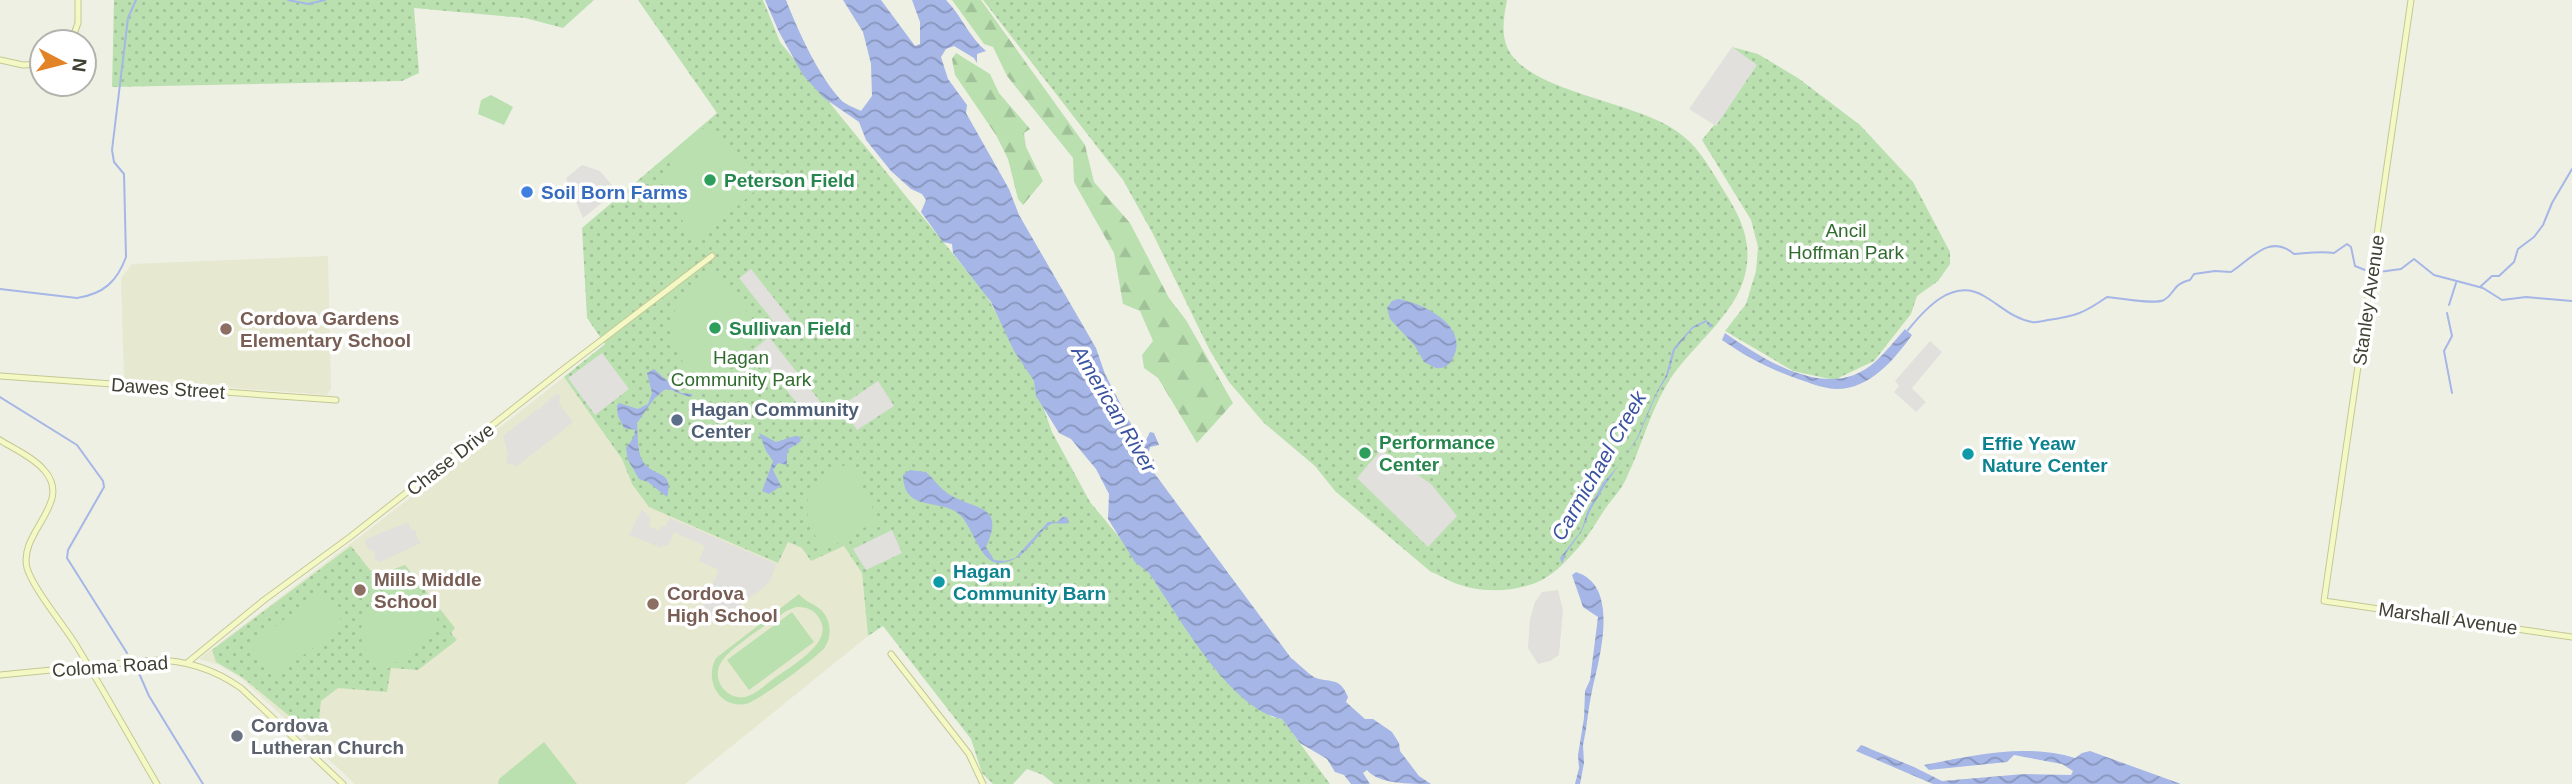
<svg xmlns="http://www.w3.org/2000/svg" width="2572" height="784" font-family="Arial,sans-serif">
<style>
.education{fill:#e6e8cf}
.grass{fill:url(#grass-dots)}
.forest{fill:url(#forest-firs)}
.garden{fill:#bae0b0;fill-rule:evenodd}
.parking{fill:#e1e0dc}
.water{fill:url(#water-waves)}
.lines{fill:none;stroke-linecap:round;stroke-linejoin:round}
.stream{stroke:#a5b6e7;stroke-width:2}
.secondary-casing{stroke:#c4c895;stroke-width:7}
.secondary{stroke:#f3f8c5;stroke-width:5}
.leisure-dot{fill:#2e9e5b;stroke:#fff;stroke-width:2.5}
.shop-dot{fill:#3f7fe0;stroke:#fff;stroke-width:2.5}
.education-dot{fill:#8d6e63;stroke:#fff;stroke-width:2.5}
.service-dot{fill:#5c6f8a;stroke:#fff;stroke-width:2.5}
.culture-dot{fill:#0f9aa8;stroke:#fff;stroke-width:2.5}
.worship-dot{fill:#6b7280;stroke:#fff;stroke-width:2.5}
.labels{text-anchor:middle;stroke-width:7;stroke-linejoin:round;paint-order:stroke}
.leisure-label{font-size:19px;font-weight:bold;fill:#27864d;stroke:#fff;text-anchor:start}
.shop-label{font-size:19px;font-weight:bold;fill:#366cbe;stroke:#fff;text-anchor:start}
.park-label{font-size:19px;fill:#316c2f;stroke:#fff}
.street-label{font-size:19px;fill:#414034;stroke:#fff}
.education-label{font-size:19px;font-weight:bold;fill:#785e54;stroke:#fff;text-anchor:start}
.service-label{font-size:19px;font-weight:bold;fill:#4e5e75;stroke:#fff;text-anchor:start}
.culture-label{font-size:19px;font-weight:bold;fill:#0d838f;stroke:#fff;text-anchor:start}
.worship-label{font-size:19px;font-weight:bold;fill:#5b616d;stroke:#fff;text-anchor:start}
.water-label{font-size:21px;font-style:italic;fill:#3a53a1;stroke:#fff}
</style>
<defs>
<pattern id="grass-dots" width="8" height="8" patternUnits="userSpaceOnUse" patternTransform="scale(1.75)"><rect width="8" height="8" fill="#bae0b0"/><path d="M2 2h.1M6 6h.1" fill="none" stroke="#a1c198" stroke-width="1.8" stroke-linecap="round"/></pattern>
<pattern id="forest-firs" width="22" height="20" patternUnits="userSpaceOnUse" patternTransform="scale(1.75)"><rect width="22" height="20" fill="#bae0b0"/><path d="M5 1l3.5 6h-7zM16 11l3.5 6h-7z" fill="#a1c198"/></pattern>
<pattern id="water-waves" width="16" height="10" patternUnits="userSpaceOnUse" patternTransform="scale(1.75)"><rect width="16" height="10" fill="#a5b6e7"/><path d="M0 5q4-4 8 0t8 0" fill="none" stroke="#8895bc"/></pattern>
</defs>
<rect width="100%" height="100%" fill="#eff0e4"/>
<!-- education -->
<path class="education" d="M328,256L331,389L327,395L124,380L121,278L132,264Z
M564,377L622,459L632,484L685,494L802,548L844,545L862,573L868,636L685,784H355L241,678L219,665L199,659L379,522Z"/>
<!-- grass -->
<path class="grass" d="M114,0H594L563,28L525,18L414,8L419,73L402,81L112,87Z
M638,0H763L780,42L985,293L1034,381L1052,432L1090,502L1149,573L1215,669L1240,695L1272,717L1282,719L1330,784H1054L1043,775L1027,769L1013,784H993L982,773L971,739L883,626L868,636L862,573L844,546L811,561L802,548L788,542L778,563L649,507L632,484L622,459L564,377L605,344L587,318L582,228L717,113Z
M983,0H1507C1504,16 1501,32 1507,47C1527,94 1644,101 1683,136C1701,150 1712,172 1724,191C1741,218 1753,242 1745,275C1735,317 1687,349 1666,386C1649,415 1641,448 1626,479C1621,490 1612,499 1605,509C1596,522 1589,536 1578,548C1567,560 1557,572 1542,580C1515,593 1478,594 1450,581C1443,578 1438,574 1431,572L1335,491L1315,466L1264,423L1229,382L1209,349L1153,234L1123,180Z
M1732,47L1758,54L1798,78L1860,125L1913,182L1950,252V264L1938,281L1917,296L1911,314L1874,361L1834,380L1793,371L1725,331L1746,304L1756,271L1758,247L1751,220L1702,140L1727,109L1756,65Z
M351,546L370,570L378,575L405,565L455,628L451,633L457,640L418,670L391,668L387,692L338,688L321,701L318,730L304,719H293L242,677L216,662L212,650Z"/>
<!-- forest -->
<path class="forest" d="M952,0H981L1085,145L1094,182L1130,223L1169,298L1186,320L1233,403L1197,443L1158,378L1144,368L1142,355L1153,341L1140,311L1123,304L1114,253L1074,182L1073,158L1007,76L993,47L984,44Z
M956,53L990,74L999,93L1030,129L1024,133L1026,147L1043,181L1023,205L1018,199L1008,159L996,135L955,75L952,59Z"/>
<!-- garden -->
<path class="garden" d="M491,95L513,107L504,125L478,114L481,100Z
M711,123L756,182L755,191L699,240C675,215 654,185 677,151C684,140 701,131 711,123Z
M716,271L761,330L760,339L704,388C680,363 659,333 681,299C689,288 705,279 716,271Z
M851,462L878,520L824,551C794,504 804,485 851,462Z
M402,575L437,619L436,632L382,673C376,665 365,654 363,645C355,609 379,595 402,575Z
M320,592L344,624L275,677L251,645Z
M799,594C807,605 823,604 828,621C831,630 830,639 825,647C818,657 758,701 746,704C719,709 704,680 716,658ZM796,607C806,607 814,609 819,618C836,643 789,667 772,680C764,686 755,695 745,697C725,700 710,677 722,661C732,646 770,623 786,611Z
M792,612L814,642L749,690L727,660Z
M544,742L577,784H498L499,779Z"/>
<!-- parking -->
<path class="parking" d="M1732,47L1757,65L1716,126L1689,109Z
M582,165L600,171L617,191L583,218L566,178Z
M751,269L799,330L788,340L739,278Z
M769,337L826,409L811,421L754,349Z
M1930,341L1942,352L1912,388L1926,402L1916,412L1894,392L1899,386L1895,381Z
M602,353L629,389L595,415L568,378Z
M878,381L894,406L857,430L841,406Z
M558,393L560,396L559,404L573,422L516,467L513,463L509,465L506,461L508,454L503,436L510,430L513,432L512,429L524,419L527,421L526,418L539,408L542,410L541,407Z
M1381,450L1431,484L1457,516L1428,547L1357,478Z
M642,509L651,519L649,526L659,531L662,525L665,527L670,518L776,564L770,582L721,620L719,617L715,621L703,615L704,612L701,611L719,570L699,561L705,546L674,532L668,546L663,545L662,548L629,535Z
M408,522L411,530L416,531V536L421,543L380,562L375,559L374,550L371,551L365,545L366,539Z
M892,530L902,553L866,570L853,549Z
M1558,590L1563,610L1559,655L1550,661L1538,664L1528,648L1530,619L1535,602L1542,592Z"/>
<!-- water -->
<path class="water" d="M765,0H786C798,31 819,77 842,101C847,105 855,108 861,111L872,96L871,64L863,32L843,0H881L915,46L920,44V22L912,0H946C961,15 969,37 986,51L977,54V63L974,58L954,46L946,49L941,57L948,79L967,105L966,113L1009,189L1019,215L1096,348L1105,374L1132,426L1145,442L1150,432L1154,433L1159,445L1150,447L1148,456L1154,460L1152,470L1291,658C1298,663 1306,672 1314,677C1329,684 1339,675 1348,697L1346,702L1365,719H1373L1392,732L1399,743L1400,751L1419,776L1431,784C1409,784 1378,784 1367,770L1363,773L1370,784H1351L1344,775L1335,772L1327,759L1300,743L1282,719C1229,709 1179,616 1149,573L1135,562L1108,519L1109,494L1096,469L1071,439L1059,433L1036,396L1034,381L1014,351L991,302L953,253L952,244L943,242L921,212L926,200L922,194L911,189L891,171L866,140L859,122L824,98L803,75L779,32Z
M1398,299C1423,303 1470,326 1453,358C1449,366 1444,369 1436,368L1424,362L1415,346L1390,319L1387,308L1392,301Z
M1706,320L1712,325L1710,328L1706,322L1692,329L1675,350L1668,375L1656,395L1638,438L1605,485L1590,511L1582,531L1566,553L1562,564L1560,558L1581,531L1588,510L1603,483L1620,464L1637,438L1655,395L1666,375L1673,349L1692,327Z
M1905,329L1912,335C1894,360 1869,390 1835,389C1822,388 1810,383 1798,379C1771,370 1745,356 1722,340L1725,333C1766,361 1829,403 1875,362C1886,352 1895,340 1905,329Z
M654,369L681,393L692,394V396C681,398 674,387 664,390L654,399L637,423C638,434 637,454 644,463C656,478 674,470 667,497L648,482L639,479L628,460L626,448L634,437L635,430L624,428L618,416L617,406L619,403L638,409L648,404L652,393L647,373Z
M759,433L776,442L795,436H799L801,441C788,452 787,443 787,465L778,463L773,470L781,486L769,494L762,491L773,461L766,451Z
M910,470L926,472C934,479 940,489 950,495C978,511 1005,505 986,547L994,560L1005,561L1015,558L1048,522H1057L1063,517H1067L1069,523C1063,525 1054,521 1048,526C1033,538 1025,562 999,563C980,563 973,527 960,515C941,497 904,514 903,475Z
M1576,572C1621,586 1599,658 1592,691C1588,709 1587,728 1583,745L1584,763L1580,784H1575L1579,768L1578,755L1584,718L1585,691L1590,680L1598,617L1583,607L1572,575Z
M1861,745L1914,767L1942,781L2024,774L2071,775L2073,771L2062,764L2014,755L2007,762L1929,770L1924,765C1975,755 2024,743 2075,758L2082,753L2090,751L2181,784H1933L1856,751Z"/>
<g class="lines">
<!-- stream -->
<path class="stream" d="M288,0L308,4L325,0
M2379,272L2401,269L2414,259L2434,275L2483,288L2502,300L2526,297L2572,301
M2480,287L2492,276H2499L2514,262L2518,249L2534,237L2543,225L2552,203L2572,169
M0,289L77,298C103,294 117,282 126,257L124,174L114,162L112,150L128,18L136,0
M2449,305L2456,283
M2447,313L2452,336L2444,351L2452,393
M1908,330C1925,309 1953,277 1984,296C2000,305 2013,319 2032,322C2037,323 2043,321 2048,320C2076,316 2084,313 2107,297C2119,298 2154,305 2164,300C2176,293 2171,285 2190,280L2194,274L2215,271L2231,272C2251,259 2270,233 2294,254C2308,253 2320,251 2334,253L2347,244L2351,247L2355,266L2365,270
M0,397L77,445L103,481L104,487L68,550L67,558L127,653
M138,671L149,696L203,784"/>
<!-- secondary casing -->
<g class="secondary-casing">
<path id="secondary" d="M2411,0L2324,601L2572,637
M71,42L78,23V0
M0,60L23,65L42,64
M0,376L336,400
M0,440C14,449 33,457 44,470C74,503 18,532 27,568C34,590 63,624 76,645C104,691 130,738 157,784
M891,654L969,754L983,784
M187,663L264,600L350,537L565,368L712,256
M0,675L154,660C187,660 214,669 241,688L343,784"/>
</g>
<!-- secondary -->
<use href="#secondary" class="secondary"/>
</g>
<!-- markers -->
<g class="leisure-dot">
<circle cx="710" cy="180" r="7"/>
<circle cx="715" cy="328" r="7"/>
<circle cx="1365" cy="453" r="7"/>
</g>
<circle class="shop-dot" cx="527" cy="192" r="7"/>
<g class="education-dot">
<circle cx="226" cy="329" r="7"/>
<circle cx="360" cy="590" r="7"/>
<circle cx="653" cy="604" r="7"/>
</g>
<circle class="service-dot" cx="677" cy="420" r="7"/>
<g class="culture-dot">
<circle cx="1968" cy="454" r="7"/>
<circle cx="939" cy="582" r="7"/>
</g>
<circle class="worship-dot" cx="237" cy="736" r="7"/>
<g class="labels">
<!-- leisure labels -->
<g class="leisure-label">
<text x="724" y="187">Peterson Field</text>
<text x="729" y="335">Sullivan Field</text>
<text x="1379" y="449">Performance<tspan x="1379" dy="22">Center</tspan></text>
</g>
<!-- shop labels -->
<g class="shop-label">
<text x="541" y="199">Soil Born Farms</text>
</g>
<!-- park labels -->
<g class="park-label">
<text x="1846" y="237">Ancil<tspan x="1846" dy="22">Hoffman Park</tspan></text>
<text x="741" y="364">Hagan<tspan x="741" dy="22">Community Park</tspan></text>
</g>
<!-- street labels -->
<g class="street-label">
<text transform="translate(2368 300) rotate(-82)" y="7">Stanley Avenue</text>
<text transform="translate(168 388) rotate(4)" y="7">Dawes Street</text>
<text transform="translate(450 459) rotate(-38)" y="7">Chase Drive</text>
<text transform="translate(2448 618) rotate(8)" y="7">Marshall Avenue</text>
<text transform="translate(110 666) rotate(-4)" y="7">Coloma Road</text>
</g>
<!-- education labels -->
<g class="education-label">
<text x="240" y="325">Cordova Gardens<tspan x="240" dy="22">Elementary School</tspan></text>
<text x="374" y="586">Mills Middle<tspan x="374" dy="22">School</tspan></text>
<text x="667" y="600">Cordova<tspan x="667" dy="22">High School</tspan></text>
</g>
<!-- service labels -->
<g class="service-label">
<text x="691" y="416">Hagan Community<tspan x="691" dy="22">Center</tspan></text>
</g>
<!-- culture labels -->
<g class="culture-label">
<text x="1982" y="450">Effie Yeaw<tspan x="1982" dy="22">Nature Center</tspan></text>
<text x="953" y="578">Hagan<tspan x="953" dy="22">Community Barn</tspan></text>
</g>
<!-- worship labels -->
<g class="worship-label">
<text x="251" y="732">Cordova<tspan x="251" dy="22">Lutheran Church</tspan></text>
</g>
<!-- water labels -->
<g class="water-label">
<text transform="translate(1114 409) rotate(59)" y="7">American River</text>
<text transform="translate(1599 466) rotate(-60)" y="7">Carmichael Creek</text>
</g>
</g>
<!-- north arrow -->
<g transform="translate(63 63) rotate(97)"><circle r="33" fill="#ffffff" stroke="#b3b3ae" stroke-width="2"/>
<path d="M0-5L12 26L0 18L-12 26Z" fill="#e38328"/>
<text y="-10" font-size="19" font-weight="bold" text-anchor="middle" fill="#414034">N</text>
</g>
</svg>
